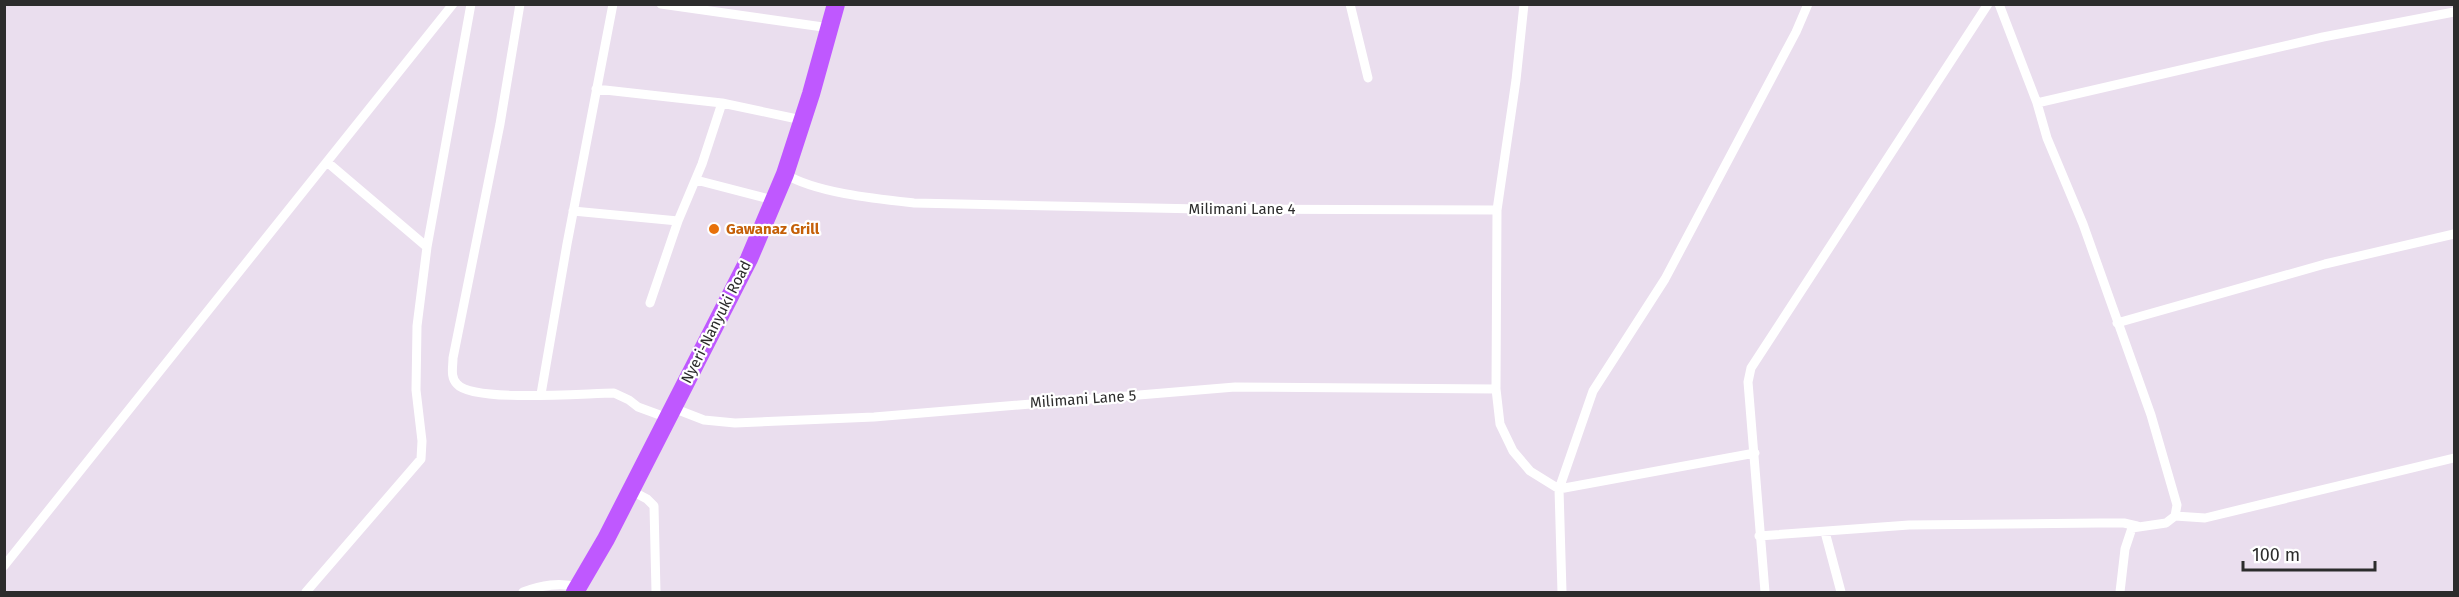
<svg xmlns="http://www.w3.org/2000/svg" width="2459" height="597" font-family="'Fira Sans',sans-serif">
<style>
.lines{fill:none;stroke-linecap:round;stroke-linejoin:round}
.street{stroke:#fff;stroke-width:9}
.highway{stroke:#bf58ff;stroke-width:18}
.food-dot{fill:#e8710a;stroke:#fff;stroke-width:2}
.labels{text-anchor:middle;stroke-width:4.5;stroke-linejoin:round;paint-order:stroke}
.street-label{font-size:15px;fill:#2c2c2c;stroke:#fff}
.food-label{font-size:15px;font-weight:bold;fill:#c56008;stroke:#fff;text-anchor:start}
</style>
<rect width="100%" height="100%" fill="#eadeee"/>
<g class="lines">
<!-- street -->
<path class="street" d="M520,4L500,124L453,358C453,367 450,377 457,384C473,403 586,393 614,393L629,400L638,407L668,418
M661,4L830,28
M1350,4L1368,78
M1999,4L2037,103L2047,138L2083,224L2151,415L2177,505L2175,516L2166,523L2132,528L2125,549L2120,592
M596,89L722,103L802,120
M2037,103L2323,37L2454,12
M327,162L427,247
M785,174C816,193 877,199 914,203L1201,209L1497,210L1516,80L1524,4
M696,180L773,200
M1497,210L1496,389L1500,424L1513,451L1530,471L1559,489L1755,453
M573,211L678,221
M650,303L678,221L702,164L722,103
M2117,323L2325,264L2454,234
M541,394L567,244L613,4
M673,408L704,420L735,423L874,417L1235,387L1496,389
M630,490L647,499L654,506L656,592
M2175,516L2205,518L2454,458
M1825,532L1841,592
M1759,536L1909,525L2099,523H2124L2137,526
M4,566L453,4
M306,592L421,459L422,441L416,390L417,326L427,247L471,4
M523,592C542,585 559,582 578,587
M1562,592L1559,489L1593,391L1665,279L1796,32L1808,4
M1765,592L1748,382L1751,368L1988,4"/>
<!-- highway -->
<path class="highway" d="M575,592L606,539L749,259L785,174L811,94L836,4"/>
</g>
<!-- markers -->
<circle class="food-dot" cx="714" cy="229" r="6"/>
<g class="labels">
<!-- street labels -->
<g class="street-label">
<text x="1242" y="214">Milimani Lane 4</text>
<text transform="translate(716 322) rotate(-63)" y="5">Nyeri-Nanyuki Road</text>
<text transform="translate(1083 399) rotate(-4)" y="5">Milimani Lane 5</text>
</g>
<!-- food labels -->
<g class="food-label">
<text x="726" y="234">Gawanaz Grill</text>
</g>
</g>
<!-- border -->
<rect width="2459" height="597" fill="none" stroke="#2c2c2c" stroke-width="12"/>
<!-- scale -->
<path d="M2243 561v9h132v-9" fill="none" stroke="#2c2c2c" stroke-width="3"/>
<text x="2252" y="561" font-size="18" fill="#2c2c2c" stroke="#ffffff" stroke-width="4.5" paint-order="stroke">100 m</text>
</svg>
